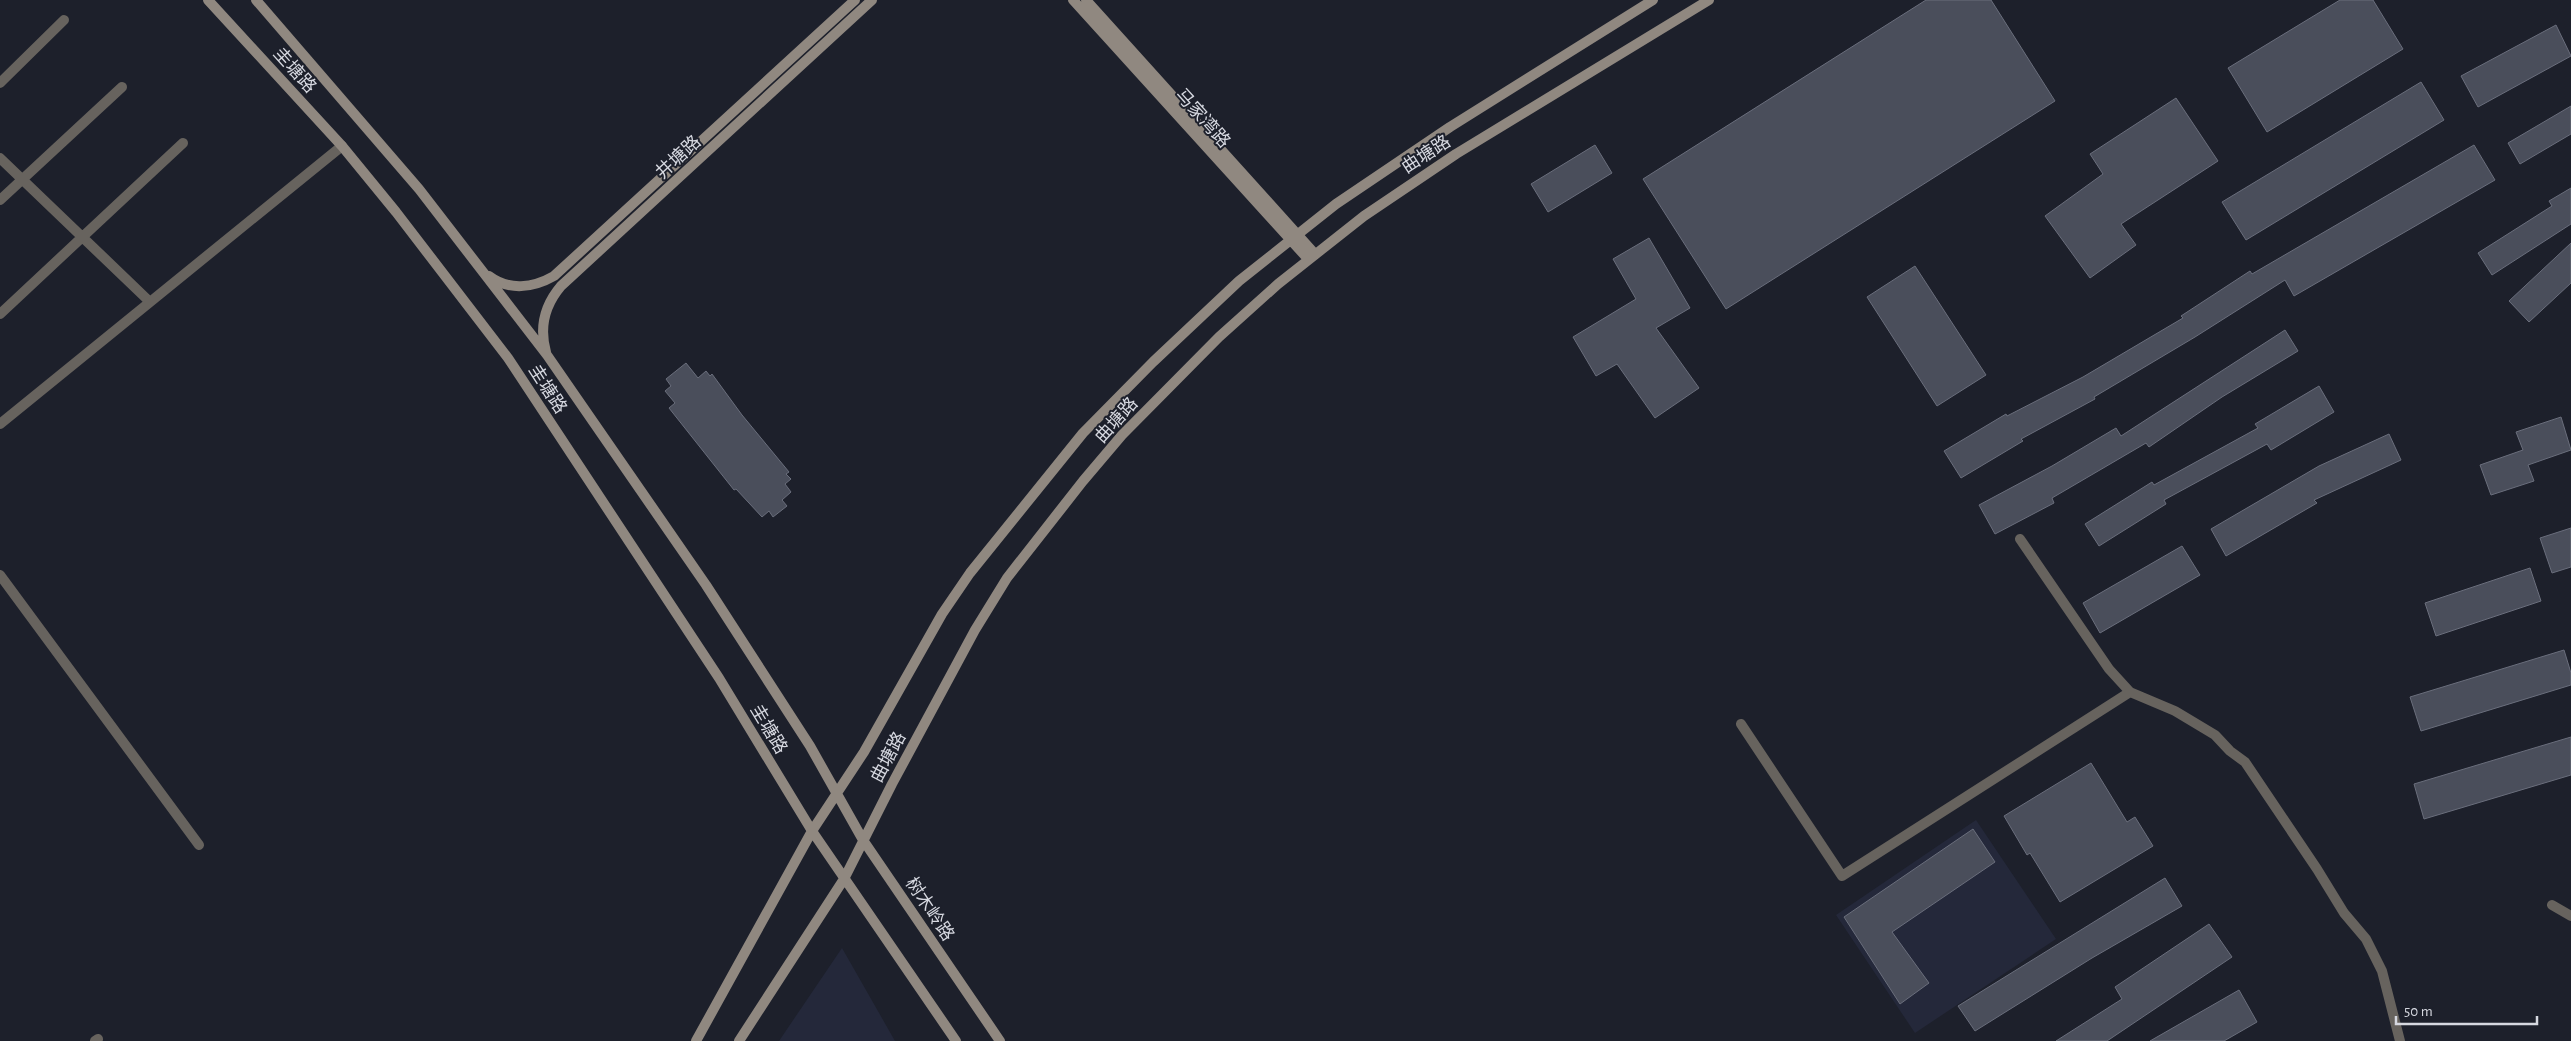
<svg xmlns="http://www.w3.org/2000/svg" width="2571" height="1041" font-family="'Alegreya Sans','Noto Sans SC',sans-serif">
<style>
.built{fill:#24283a}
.building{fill:#4a4e5b;stroke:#6a6e7c}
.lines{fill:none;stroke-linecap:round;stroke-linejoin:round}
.street{stroke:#67635e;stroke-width:10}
.secondary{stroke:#908880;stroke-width:10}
.labels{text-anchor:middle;stroke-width:4;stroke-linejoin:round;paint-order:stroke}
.street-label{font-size:18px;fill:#d6d8e0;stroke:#1d202b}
</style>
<rect width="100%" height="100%" fill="#1d202b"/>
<!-- built -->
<path class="built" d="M1976,820L2056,939L1915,1033L1836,915Z
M842,948L895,1041H779Z"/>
<!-- building -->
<path class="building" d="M1926,0H1991L2055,101L1726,309L1643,179Z
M2340,0H2373L2403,49L2267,132L2228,68Z
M2556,25L2571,56L2478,107L2461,76Z
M2421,82L2444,120L2246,240L2222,202Z
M2176,98L2218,161L2121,224L2136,245L2090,278L2045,216L2103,174L2090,154Z
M2571,106V134L2520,164L2508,143Z
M1595,145L1612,173L1548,212L1531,184Z
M2474,145L2495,180L2294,296L2285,280L2195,337L2094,397L2095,399L2021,439L2023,441L1961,478L1944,451L2006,414L2007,416L2083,377L2183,318L2181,316L2250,271L2252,274Z
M2571,188V224L2492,275L2478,253L2552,206L2549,201Z
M1649,238L1690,308L1656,328L1699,388L1655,418L1617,364L1596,376L1573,337L1636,299L1613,259Z
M2571,243V283L2529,322L2509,301Z
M1915,266L1986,375L1937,406L1867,297Z
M2285,330L2298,351L2222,397L2149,447L2146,443L2052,498L2054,503L1995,534L1979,505L2052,466L2116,428L2121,436Z
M686,363L698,378L706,371L710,376L712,374L742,415L789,472L786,474L791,479L785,484L791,492L782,500L787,506L773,517L769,511L762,517L736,489L734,490L669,408L675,403L665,391L671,386L666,379Z
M2319,386L2334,412L2271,450L2267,444L2164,500L2166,504L2099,546L2085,524L2152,482L2154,485L2258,428L2255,424Z
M2561,417L2571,450L2528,465L2534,481L2491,495L2480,465L2523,450L2516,432Z
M2389,434L2401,460L2314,500L2317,503L2226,556L2211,529L2319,466Z
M2571,528V567L2552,573L2540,538Z
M2182,546L2200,575L2100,633L2083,603Z
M2530,568L2541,601L2436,636L2425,603Z
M2564,650L2571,673V685L2421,731L2410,697Z
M2571,737V775L2424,819L2414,784Z
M2091,763L2127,822L2135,817L2153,846L2060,902L2030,853L2027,855L2004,816Z
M1973,829L1995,862L1892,932L1929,983L1900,1004L1844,917Z
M2165,878L2182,906L2092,958L1975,1031L1958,1006Z
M2209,924L2232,957L2107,1041H2056L2122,999L2115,987Z
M2239,990L2257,1022L2224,1041H2150Z"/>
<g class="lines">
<!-- street -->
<path class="street" d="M0,83L64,20
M0,158L150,302
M0,200L122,87
M0,314L183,143
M0,424L342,146
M2020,539L2109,669L2130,692L2175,711L2215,735L2230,751L2245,762L2317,869L2344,913L2366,939L2382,971L2400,1041
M0,575L199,845
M1741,724L1842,876L2130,692
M2552,905L2571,916
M95,1041L98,1039"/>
<!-- secondary -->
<path class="secondary" d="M208,0L342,146L396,212L508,358L719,678L812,831L956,1041
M256,0L419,189L547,355L706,585L810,746L863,840L1000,1041
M1073,0L1308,259
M1086,0L1315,254
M489,276C509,291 533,288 554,276L855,0
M546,352C539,327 544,306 561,286L872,0
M696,1041L812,831L864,752L942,614L970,573L1083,433L1153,362L1239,281L1336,204L1450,127L1653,0
M739,1041L844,879L892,784L975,630L1007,578L1083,481L1122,435L1219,337L1278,284L1364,216L1456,154L1709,0"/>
</g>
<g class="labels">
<!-- street labels -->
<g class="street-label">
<text transform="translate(295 70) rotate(48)" y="6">圭塘路</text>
<text transform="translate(1203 118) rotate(48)" y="6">马家湾路</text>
<text transform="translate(1426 154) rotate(-33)" y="6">曲塘路</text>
<text transform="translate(678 157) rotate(-43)" y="6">井塘路</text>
<text transform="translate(548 389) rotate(57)" y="6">圭塘路</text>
<text transform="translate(1116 420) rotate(-48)" y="6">曲塘路</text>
<text transform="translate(769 729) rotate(59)" y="6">圭塘路</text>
<text transform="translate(888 757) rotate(-62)" y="6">曲塘路</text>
<text transform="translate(930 909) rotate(56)" y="6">树木岭路</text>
</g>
</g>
<!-- scale -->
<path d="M2396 1016v8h141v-8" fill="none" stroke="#d6d8e0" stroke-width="2.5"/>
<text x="2404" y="1016" font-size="15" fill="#d6d8e0" stroke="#1d202b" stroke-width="4" paint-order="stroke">50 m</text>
</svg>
